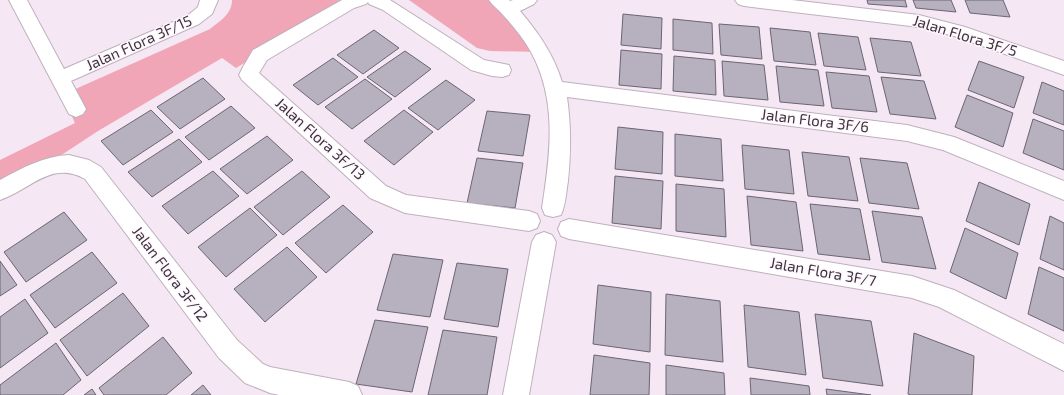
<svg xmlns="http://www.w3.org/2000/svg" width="1064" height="395" font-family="'Exo 2',sans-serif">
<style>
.green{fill:#f1a6b7}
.building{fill:#b7b0bf;stroke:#6c6572}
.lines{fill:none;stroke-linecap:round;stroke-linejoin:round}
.minor-casing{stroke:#beb1bd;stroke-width:2}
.minor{fill:#fff;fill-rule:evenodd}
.labels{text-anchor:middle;stroke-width:3;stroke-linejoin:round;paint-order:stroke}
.street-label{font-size:15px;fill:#3b353a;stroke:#fff6fe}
</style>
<rect width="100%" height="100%" fill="#f5e7f4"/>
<!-- green -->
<path class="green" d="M232,0H348L236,68L222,58L98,131L28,177L0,193V160L75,123L62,95L210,29C220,21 232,14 232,0Z
M409,0H492L540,52L490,51L477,48Z"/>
<!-- building -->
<path class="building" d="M867,0H905L907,7L868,4Z
M913,0H951L956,12L916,8Z
M965,0H1003L1010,17L970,13Z
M623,14L662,18L661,49L621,45Z
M673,19L712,23L713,54L673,50Z
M719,24L759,27L762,59L721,55Z
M770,28L810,32L816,65L774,61Z
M374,30L399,48L363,74L337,55Z
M818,33L858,37L866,70L824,66Z
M870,38L911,42L921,76L878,72Z
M621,50L662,54L661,89L619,85Z
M405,51L431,69L395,97L367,77Z
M674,56L715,60L716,95L673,91Z
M333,58L358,77L318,105L293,85Z
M722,61L764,65L768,100L724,96Z
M979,61L1024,77L1014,108L968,90Z
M776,66L818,70L824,106L780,102Z
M826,72L869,76L877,112L832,108Z
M881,77L924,81L936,119L890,114Z
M203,78L225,99L180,129L157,107Z
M365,79L392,99L352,129L325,107Z
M446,80L475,100L438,130L408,108Z
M1042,82L1064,91V125L1033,113Z
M967,95L1013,113L1003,147L955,127Z
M231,106L255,128L209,160L185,137Z
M151,110L173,132L123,165L101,141Z
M404,110L433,132L394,165L364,141Z
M487,111L530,115L523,156L478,151Z
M1033,119L1064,131V170L1023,153Z
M618,127L663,132L662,174L615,169Z
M675,134L721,139L723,181L675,176Z
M267,136L293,160L247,194L220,169Z
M179,139L202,162L152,197L128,172Z
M742,145L789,150L794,194L745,189Z
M802,152L849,157L858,201L808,196Z
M477,158L523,163L515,208L467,203Z
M860,158L907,163L919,209L869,203Z
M213,171L239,196L188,234L162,206Z
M302,171L330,197L283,235L254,207Z
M615,176L663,181L661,229L612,223Z
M979,182L1030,204L1019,245L966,221Z
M676,184L724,189L726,237L676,231Z
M747,196L796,202L803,251L751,245Z
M810,204L860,209L870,260L818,254Z
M343,205L373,232L326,273L295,243Z
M250,208L277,235L226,277L198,247Z
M872,211L922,217L936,269L882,262Z
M64,212L87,240L26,282L4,252Z
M1050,216L1064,223V270L1040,259Z
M965,228L1018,253L1006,299L950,272Z
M287,247L317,277L265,322L234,289Z
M92,252L117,283L55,328L30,295Z
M393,254L443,260L430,317L377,310Z
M0,261L17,285L0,296Z
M457,263L508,269L498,327L444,319Z
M1039,267L1064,278V331L1028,314Z
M598,285L651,292L650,352L593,344Z
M123,293L149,326L87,376L60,340Z
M666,294L720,301L723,362L665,355Z
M25,299L48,333L0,368V317Z
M744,305L799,312L806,375L748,367Z
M815,314L871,321L883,386L823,378Z
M375,320L428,327L412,392L356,384Z
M443,330L497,337L487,395H428Z
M914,333L974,356L972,395H911L908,394Z
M163,337L192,373L166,395H104L99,388Z
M56,343L81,380L63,395H0V385Z
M594,355L650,363L649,395H590Z
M666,365L724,373L725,395H666Z
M750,378L809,386L810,395H751Z
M203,385L211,395H191Z
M92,389L96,395H84Z
M826,389L871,395H827Z"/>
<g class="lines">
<!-- minor casing -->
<g class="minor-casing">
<path id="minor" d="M9,0H27L64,69L187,16L198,7L200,0H218L212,14L199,24L71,81L86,109L83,114L76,117L69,114Z
M342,0H390L484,60L509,65L511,70L509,75L502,77L492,76L471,70L383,10L369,4L368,2L366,4L354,8L267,60L259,73L386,186L406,195L529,211L537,214L540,221L537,228L529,231L405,213L370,198L242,80L239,75L243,67L253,50Z
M489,0H509L510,1L513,0H537L534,4L520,11C538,32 554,55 562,82L907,125L954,137L1064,181V200L943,150L907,141L567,97C571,125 571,152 568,181C566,192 566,204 561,215L553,217L545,215L542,208C550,156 558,101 531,52C524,39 514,27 504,16C499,10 493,6 489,0Z
M735,0H792L919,15L965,27L1064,61V75L954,36L919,27L744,6L738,4Z
M69,155L89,160L101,167L237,340L263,364L270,367L349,382L358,386L362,395H279L270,393L245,383L219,358L85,179C51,160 30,190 0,200V180C22,168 44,156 69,155Z
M569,219L912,276L954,290L1064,344V371L939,307L912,298L569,239L561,236L558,229L561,222Z
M544,232L552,235L556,242L529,395H503L532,242L536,235Z"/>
</g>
<!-- minor -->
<use href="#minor" class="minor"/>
</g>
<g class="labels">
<!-- street labels -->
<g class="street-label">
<text transform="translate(965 36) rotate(17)" y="5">Jalan Flora 3F/5</text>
<text transform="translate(139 43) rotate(-24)" y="5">Jalan Flora 3F/15</text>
<text transform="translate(815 121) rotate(7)" y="5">Jalan Flora 3F/6</text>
<text transform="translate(320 139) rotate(42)" y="5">Jalan Flora 3F/13</text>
<text transform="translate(823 272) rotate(10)" y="5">Jalan Flora 3F/7</text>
<text transform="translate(170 274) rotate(53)" y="5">Jalan Flora 3F/12</text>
</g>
</g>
</svg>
